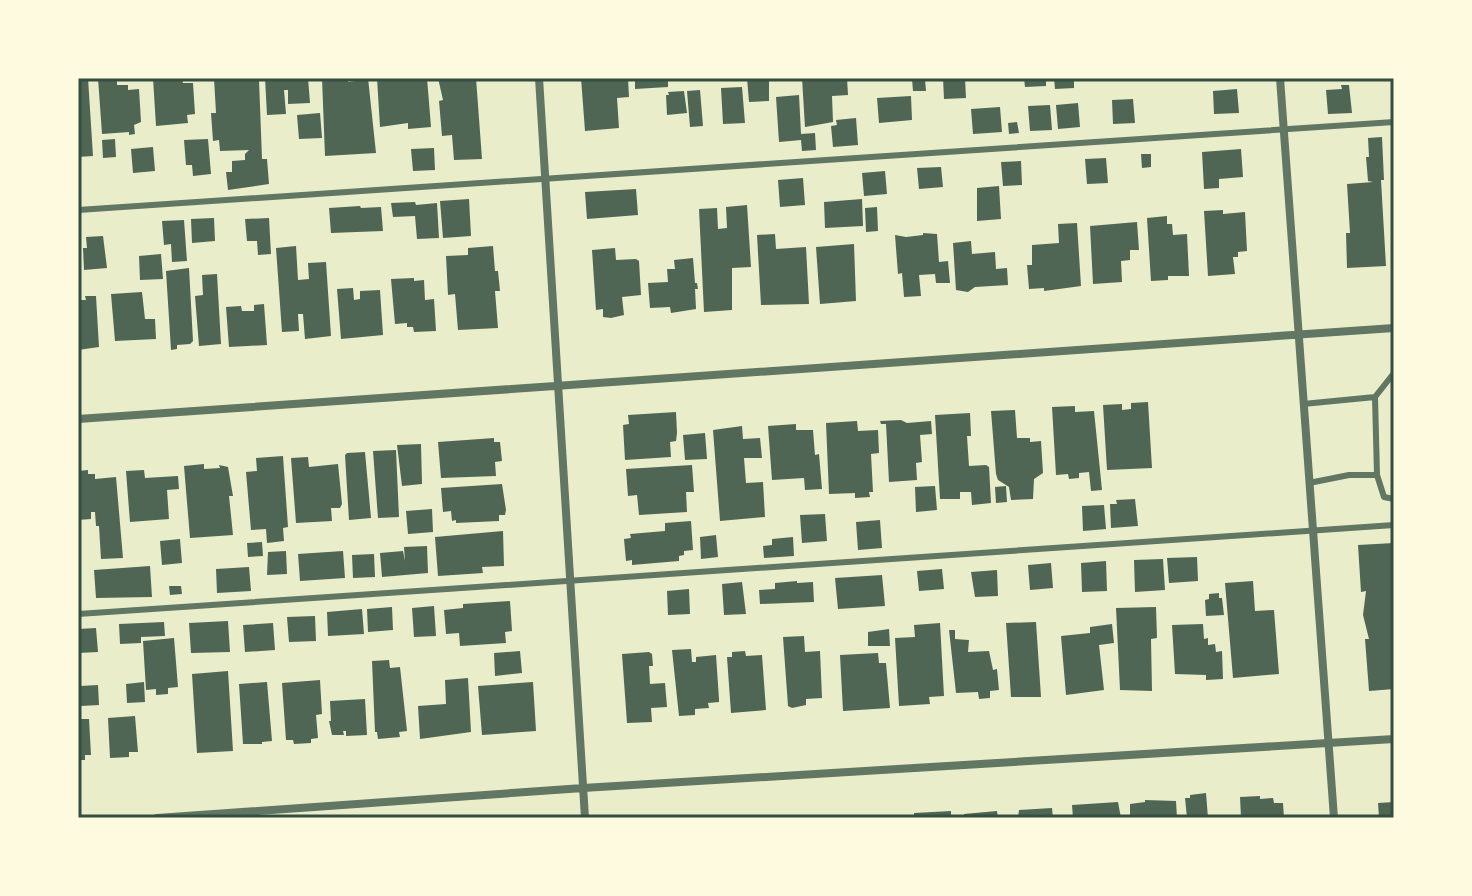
<svg xmlns="http://www.w3.org/2000/svg" width="1472" height="896" font-family="'Libre Baskerville',serif">
<style>
.building{fill:#4f6655}
.lines{fill:none;stroke-linecap:round;stroke-linejoin:round}
.service{stroke:#617663;stroke-width:6}
.minor{stroke:#617663;stroke-width:8}
.neatline{fill:none;stroke:#344e41;stroke-width:3}
</style>
<rect width="100%" height="100%" fill="#e9edc9"/>
<!-- building -->
<path class="building" d="M78,78H88L93,156L78,157Z
M98,78H117V85H128V90L139,89L141,122L134,125L135,134L129,135V132L102,134Z
M153,78H182L183,83H193L195,114L187,115L188,123L156,126Z
M214,78L259,80L262,159H267L269,184L228,190L226,172H232V161L245,160V154L249,150L220,151L219,140L213,141L211,113H216Z
M265,78H308L310,103L288,104V90H284L286,114L267,115Z
M322,78H348V82L355,81V78H368L376,153L325,156Z
M377,78H427L431,127L408,129V123L380,127Z
M438,78H476L482,159L454,160L452,135L442,136L439,101L443,100Z
M581,78H628L629,97L617,98L619,128L585,131Z
M635,78H668V87L635,89Z
M747,78H775V81H769V101L749,102Z
M802,78H847L848,95L832,96L833,122L805,127Z
M943,78H965L966,98L944,99Z
M1024,78H1046V86L1025,87Z
M1054,78H1074V88L1055,89Z
M912,79H925L926,91H913Z
M1341,85H1349L1352,113L1328,114L1326,90L1342,89Z
M742,87L745,123L723,124L721,88Z
M1237,89L1239,113L1214,114L1213,91Z
M700,90L703,126L690,127L687,91Z
M684,91L687,113L667,115L666,95H669L668,92Z
M799,95L801,134L815,133L816,150L802,151L801,140L779,142L776,97Z
M911,96L912,120L879,123L877,98Z
M1133,99L1135,123L1113,124L1112,100Z
M1078,103L1080,127L1058,129L1056,105Z
M1050,105L1052,130L1030,131L1028,106Z
M1000,107L1002,132L973,134L971,109Z
M320,113L322,138L299,139L297,115Z
M856,118L858,145L833,147L831,126L837,125L836,120Z
M1017,122L1019,133L1009,134L1008,123Z
M1382,137L1384,180H1381L1386,266L1347,268L1346,233H1350L1347,184L1373,182L1368,181L1366,157H1369L1368,138Z
M115,139L116,157L103,158L102,140Z
M208,139L211,174L193,176L192,165H186L184,140Z
M153,147L155,171L133,173L131,149Z
M434,148L435,170L413,171L411,149Z
M1241,149L1243,177L1219,179V188L1204,189L1202,152Z
M1141,154H1151V167L1142,168Z
M1106,158L1108,183L1087,184L1085,159Z
M1021,161L1022,185L1003,186L1001,162Z
M941,167L943,187L919,189L917,168Z
M885,171L887,194L864,196L862,173Z
M803,178L805,205L780,207L778,180Z
M999,186L1001,219L977,221V188Z
M636,189L638,215L587,219L585,192Z
M469,199L471,236L443,238L440,201Z
M862,199L863,226L825,228L824,202Z
M415,202L416,205L437,203L439,238L417,239L415,216L393,217L391,203Z
M747,205L751,267L732,268V310L704,312L699,209L717,208L718,229L727,228L726,207Z
M360,206L361,208L381,207L383,231L331,233L329,208Z
M877,207L878,231L866,232L865,208Z
M1223,210V214L1245,212L1247,251L1238,252V257H1233L1235,274L1208,276L1204,211Z
M1167,216V224H1172L1173,235L1187,234L1189,276H1168V280L1151,281L1147,218Z
M214,218L215,241L192,243L191,219Z
M269,218L271,254L258,255L257,241H247L245,219Z
M184,220L187,261L172,262L171,244L164,245L162,221Z
M1137,222L1139,250H1130V260L1121,261L1122,282L1093,284L1090,226Z
M1077,223L1081,286L1044,291V288L1029,289L1027,265H1032V245L1059,243L1058,224Z
M923,233L937,234L939,262L948,261L950,283H936L935,274L919,275L921,296L904,297L902,273L898,274L895,235L906,237L923,235Z
M775,234L776,249L806,247L809,304L761,305L757,235Z
M103,236L107,268L84,270L83,248H87L86,237Z
M971,241L972,254L995,252L996,269L1007,268L1008,285L975,287L968,292L956,290L953,243Z
M854,244L856,301L820,304L816,247Z
M296,246L298,280L309,279L308,263L326,262L331,336L305,339L303,314H298L299,331L282,332L276,248Z
M493,246L495,271H498L500,291H495L498,328L458,330L455,294L448,295L446,256L468,255V248Z
M615,248L616,260L636,259L639,261L641,295L622,297L624,315L611,318L603,317V309L596,310L592,250Z
M161,254L163,279L140,280L139,256Z
M693,258L695,283H697L698,289H695L696,309L671,313L670,307L650,308L648,283L668,282L667,269H675L674,260Z
M189,268L193,341L190,344L177,345V349L171,350L166,271Z
M217,274L221,344L199,346L195,296L203,295L202,275Z
M414,278V281L424,280L425,300L434,299L436,331L414,332L413,327H407V323L395,324L391,279Z
M353,288L354,300L360,299V291L380,290L383,335L341,339L337,289Z
M142,292L145,319H155L156,339L115,341L111,294Z
M85,296H96L99,347L78,350V300H86Z
M264,304L267,345L229,347L226,307L241,306L242,311H254V305Z
M1148,402L1152,468L1107,470L1103,405L1122,404V410L1131,409V403Z
M1075,406V412L1094,411L1102,490L1091,491L1089,472L1079,473V478L1069,479L1068,474L1056,475L1052,407Z
M1015,410L1017,438H1030V442L1041,441L1043,473L1034,479L1033,499L1011,500L1009,487L998,480L996,474L991,411Z
M676,412L677,433L676,441L670,442L671,457L625,460L623,425L629,424L628,415Z
M970,413L971,436H967L969,466L986,465L989,467L991,503L972,505L971,492H960V499H940L935,415Z
M901,420L907,423L931,421L932,434L920,435L922,462L916,463L917,480L889,482L886,424H881L880,421Z
M857,421L858,431L878,430L879,453L871,454L873,492H869L870,497L855,498V493L829,494L826,423Z
M796,424V430H813L815,455L819,454L822,489L805,490L804,478L772,480L768,426Z
M742,426L743,439L760,438L762,458H744L746,483L763,482L765,517L720,521L713,430Z
M705,433L707,459L685,460L683,435Z
M494,438V442H500L502,461L495,462L496,476L441,478L438,442Z
M421,444L422,484L402,486L397,445Z
M396,450L399,517L378,518L373,451Z
M365,452L371,518L349,520L345,455L347,453Z
M283,456L288,527L283,528L284,541L267,543L266,529L251,530L246,472L257,471L256,458Z
M308,457L309,467L338,464L342,504L340,508H331L332,521L296,523L291,458Z
M204,464V469L220,468L219,465L228,467L233,496H229L233,535L190,538L184,466Z
M692,465L694,492H686L687,512L639,515L637,495L628,496L626,469Z
M88,470V474H95V479L116,477L123,558L101,559L99,526H96L95,512H91V519L78,520V471Z
M144,470L145,478L178,476L179,489L167,490L169,519L130,522L126,471Z
M502,484L506,510L505,515H499V521L456,523V520L452,521L451,511L443,512L441,488Z
M935,486L937,510L916,512L915,487Z
M1006,486L1007,502L996,503L995,487Z
M1135,499L1138,526L1111,528L1110,504H1117L1116,500Z
M1104,505L1106,529L1083,531L1082,506Z
M432,509L433,532L408,534L406,511Z
M825,514L827,541L802,543L800,515Z
M880,520L882,548L858,550L856,522Z
M691,521L693,550L684,551V555L679,556V561L632,565V560L626,561L624,539L631,538L630,534L665,531V523Z
M503,531L504,566L482,567L483,573L438,576L435,537Z
M716,535L718,557L701,559L700,537Z
M793,537L794,556L764,558L763,546L772,545V539Z
M180,539L182,563L162,565L160,541Z
M262,542L263,556L248,557L247,543Z
M1394,543V689L1369,691L1365,639H1369L1363,615L1366,591L1361,592L1358,545Z
M427,546L428,573L382,577L380,553L403,551L405,561L404,547Z
M286,551L287,574L267,575L268,552Z
M343,551L345,578L300,581L298,554Z
M374,554L375,577L353,578L352,555Z
M1197,557L1198,581L1169,583L1167,558Z
M1163,559L1165,590L1135,592L1134,560Z
M1106,561L1107,591L1082,592L1081,563Z
M1051,563L1053,588L1030,590L1028,565Z
M150,566L152,597L96,598L94,570Z
M249,567L251,591L217,593L216,569Z
M942,569L944,589L919,591L917,571Z
M997,570L998,596L975,597L971,572Z
M882,575L885,606L838,609L835,578Z
M797,581V583L813,582L814,602L760,604L759,590L775,589V583Z
M1253,581L1255,611L1274,610L1279,674L1233,678L1225,583Z
M742,582L746,614L724,615L722,584Z
M169,586H181L182,594L170,595Z
M689,589L690,614L668,615L667,591Z
M1219,593V598H1222L1224,615L1206,616L1205,600L1209,599V594Z
M510,601L512,631L505,632L506,643L460,646L459,633L446,634L444,610L463,608V604Z
M434,606L436,636L414,637L412,608Z
M392,607L393,630L368,632L367,609Z
M1156,607L1157,638L1151,639L1152,691L1120,690L1116,608Z
M362,609L364,634L328,636L327,612Z
M315,616L316,641L289,642L287,617Z
M228,621L230,652L191,653L189,623Z
M164,622L165,636L141,637V643L120,644L119,624Z
M1036,622L1041,697H1011L1006,623Z
M273,623L275,650L245,652L243,625Z
M940,623L944,696L929,697L930,704L899,706L895,638L915,637L914,625Z
M1112,624L1114,643L1099,645L1104,690L1066,695L1061,636L1090,633V627Z
M1203,624L1204,639L1208,638V645L1215,644L1216,652L1222,651L1223,679L1206,680V675L1175,674L1172,625Z
M96,628L98,652L78,653V629Z
M889,629L890,646H868V632Z
M949,630H955V639L969,640L968,652L989,651L993,670L997,669L999,690L990,691V698L979,699L978,692L956,693Z
M804,636L805,652L820,651L822,698L806,699V705L792,708L788,706L783,637Z
M174,638L178,687L168,688V694L156,695V689L146,690L143,641Z
M691,649L692,662H696V657L716,655L719,699V702L708,703L709,708L695,709V715L679,716L672,650Z
M520,651L522,673L495,676L494,653Z
M745,651L746,656L762,655L766,710L731,713L727,657H732V652Z
M649,652L652,654L653,666H649L650,684L665,683L667,707L651,708L652,722L627,723L622,654Z
M878,653L879,663H886L890,708L843,711L840,655Z
M389,660L390,668L400,667L407,731L399,732L400,737L378,739L377,732H375L372,661Z
M228,671L233,751L197,753L192,674Z
M468,678L471,732L420,739L418,706L446,704L445,680Z
M320,680L322,714L316,715L318,738L311,739V743L294,744L293,740H286L282,683Z
M144,682L145,702L127,703L126,684Z
M267,682L272,741L262,742V744H243L239,684Z
M533,682L536,731L482,735L478,686Z
M98,685L99,705L81,706L80,686Z
M365,699L367,735L346,736V731H343L344,735H332L329,721H331L330,701Z
M135,716L138,752H129V757L110,758L108,718Z
M78,719H89L91,755H85V760H78Z
M1206,793L1208,818H1187L1185,798H1190V795Z
M1260,796V799L1273,798L1274,803H1283L1284,818H1241L1240,797Z
M1145,800L1176,801L1177,818H1130V804L1145,802Z
M1118,802L1121,818H1073L1072,805Z
M1394,802V818H1379L1378,803Z
M1052,808L1053,818H1018L1019,810Z
M951,811V818H914V813Z
M997,811L998,818H964V814Z"/>
<g class="lines">
<!-- service -->
<path class="service" d="M78,210L1394,122
M1394,373L1375,397L1377,475L1384,497L1394,499
M1303,404L1375,397
M1309,483L1349,475H1377
M78,614L1394,525"/>
<!-- minor -->
<path class="minor" d="M539,78L585,818
M1280,78L1334,818
M78,419L1394,328
M157,818L583,788L1394,739"/>
</g>
<!-- border -->
<rect width="1472" height="896" fill="none" stroke="#fefae0" stroke-width="160"/>
<rect x="80" y="80" width="1312" height="736" class="neatline"/>
</svg>
